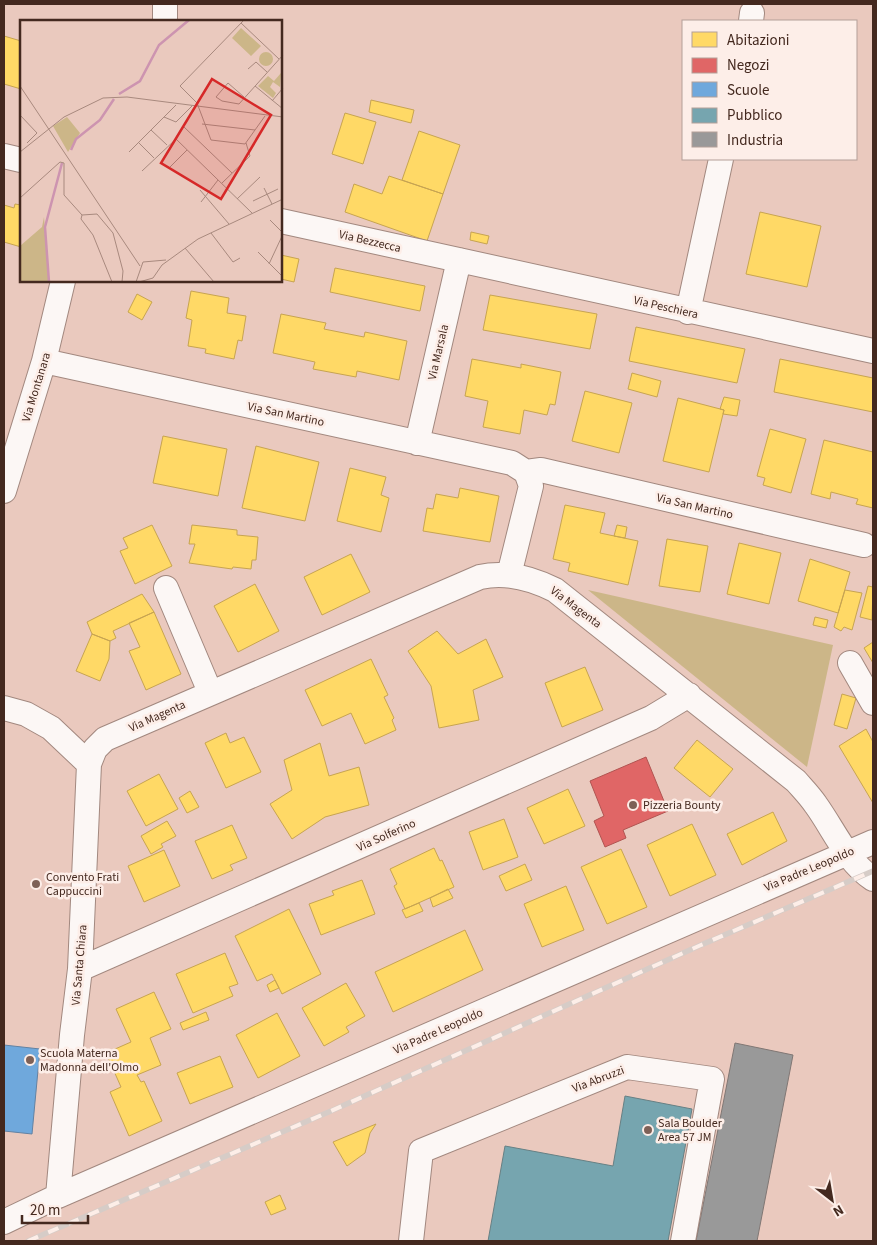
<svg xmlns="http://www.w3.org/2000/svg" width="877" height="1245" font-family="'Source Sans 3',sans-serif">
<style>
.green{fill:#ccb688}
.homes{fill:#ffd966;stroke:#c7a451}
.shops{fill:#e06666;stroke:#b15451}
.schools{fill:#6fa8dc;stroke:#6282a3}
.public{fill:#76a5af;stroke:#678084}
.industry{fill:#999;stroke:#807774}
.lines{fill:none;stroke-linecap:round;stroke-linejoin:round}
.street-casing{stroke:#a2887f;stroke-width:26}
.street{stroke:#fcf7f5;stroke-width:24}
.rail-casing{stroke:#d6ccc7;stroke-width:5.5}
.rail{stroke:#fdeee8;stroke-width:4;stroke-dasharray:11;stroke-linecap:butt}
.poi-dot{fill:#7e6157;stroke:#fdeee8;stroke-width:2}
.labels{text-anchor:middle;stroke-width:5;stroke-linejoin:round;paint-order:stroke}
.street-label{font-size:12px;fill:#44291f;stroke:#fdeee8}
.poi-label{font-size:12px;fill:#44291f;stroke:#fdeee8;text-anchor:start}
.inset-river{fill:none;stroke:#cd94b0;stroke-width:2.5}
.inset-road{fill:none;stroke:#a8897e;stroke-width:1}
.view{fill:#d62828;fill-opacity:0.15;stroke:#d62828;stroke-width:2.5}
.inset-edge{fill:none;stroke:#44291f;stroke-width:2.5}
</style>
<rect width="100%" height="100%" fill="#eac9be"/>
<!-- green -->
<path class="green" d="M588,590L833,645L807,767Z"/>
<!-- homes -->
<path class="homes" d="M4,36L21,41V89L4,84Z
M371,100L414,110L411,123L369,112Z
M345,113L376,122L363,164L332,154Z
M419,131L460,145L443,194L402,180Z
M389,176L443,194L427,241L345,212L354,184L382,194Z
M15,204L21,205V247L4,242V205L14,208Z
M760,212L821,226L807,287L746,274Z
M471,232L489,236L487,244L470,240Z
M281,255L299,259L294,282L281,279Z
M335,268L425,286L420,311L330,292Z
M191,291L229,298L227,313L246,316L242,341L238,340L234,359L205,353L206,349L188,346L192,320L186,318Z
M137,294L152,302L142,320L128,312Z
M490,295L597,314L590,349L483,330Z
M281,314L326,323L324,329L364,337L365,332L407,341L399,380L357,371L356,377L313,369L315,362L273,353Z
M636,327L745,349L737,383L629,361Z
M472,359L521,368V364L561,372L555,405L550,404L547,415L524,410L520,434L483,427L488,401L465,396Z
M780,359L873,378V412L774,392Z
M632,373L661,381L657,397L628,389Z
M585,391L632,403L619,453L572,441Z
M724,397L740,400L737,416L723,414L724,410L720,409Z
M678,398L724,410L709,472L663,461Z
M770,429L806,439L791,493L763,485L765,478L757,476Z
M163,436L227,449L218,496L153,483Z
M824,440L873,452V508L856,504L858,499L831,492L830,499L811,494Z
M256,446L319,462L305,521L242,508Z
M350,468L386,477L381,495L389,498L381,532L337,521Z
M460,488L499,496L490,542L423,531L427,508L433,509L436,494L458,498Z
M565,505L605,513L600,533L638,541L628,585L568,571L570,563L553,559Z
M152,525L172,566L135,584L120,551L128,548L123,538Z
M192,525L237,530V535L258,537L256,560H252L251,569L233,567L232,569L189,563L195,544H189Z
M617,525L627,527L625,538L614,536Z
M667,539L708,546L700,592L659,586Z
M739,543L781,553L769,604L727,594Z
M351,554L370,592L322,615L304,577Z
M810,559L850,572L838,613L798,601Z
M255,584L279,631L238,652L214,606Z
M868,586L873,587L872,620L860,617Z
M845,590L862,593L852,630L844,627L841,631L834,627Z
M142,594L154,612L113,631L116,638L110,641L92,634L87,622Z
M154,612L181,674L146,690L129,651L140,647L129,623Z
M815,617L828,620L826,628L813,625Z
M437,631L458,654L486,639L503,677L473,690L479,720L439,728L431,686L408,651Z
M92,634L110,641L109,659L100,681L76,671Z
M873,642V663L864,648Z
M371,659L388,695L384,697L394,718L392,720L396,730L365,744L351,713L322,726L305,690Z
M585,667L603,710L562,727L545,683Z
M842,694L856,698L847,729L834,725Z
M866,729L873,742V803L839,746Z
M226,733L230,743L244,737L261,772L226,788L205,743Z
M697,740L733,769L710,797L674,768Z
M320,743L329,776L359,767L369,805L325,817L292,839L270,804L292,790L284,760Z
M159,774L178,809L146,826L127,791Z
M568,789L585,826L544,844L527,808Z
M190,791L199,807L187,813L179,798Z
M773,812L787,841L742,865L727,834Z
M504,819L518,857L483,870L469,832Z
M167,821L176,836L161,844L163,847L151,854L141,836Z
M692,824L716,875L670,896L647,845Z
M232,825L247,858L230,865L233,870L212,879L195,841Z
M434,848L440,861L442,860L454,887L405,909L394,886L397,884L390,869Z
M621,849L647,907L607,924L581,867Z
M164,850L180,886L144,902L128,866Z
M525,864L532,880L506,891L499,876Z
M362,880L375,914L321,935L309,904L334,895L332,891Z
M566,886L584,930L542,947L524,904Z
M448,889L453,898L433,907L430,898Z
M419,903L423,911L406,918L402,910Z
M289,909L321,974L282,994L272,974L257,981L235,936Z
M465,930L483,970L393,1012L375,972Z
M225,953L238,984L229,987L233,996L193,1013L176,974Z
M275,980L279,988L270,992L267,985Z
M346,983L365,1016L346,1027L349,1032L324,1046L302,1008Z
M154,992L171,1029L150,1038L161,1065L137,1075L141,1082L144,1081L162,1121L129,1136L110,1092L121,1087L106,1053L131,1042L116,1009Z
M206,1012L209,1020L183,1030L180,1023Z
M277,1013L300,1056L258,1078L236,1035Z
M220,1056L233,1087L190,1104L177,1073Z
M376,1124L370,1133L365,1153L347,1166L333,1142Z
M280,1195L286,1209L271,1215L265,1202Z"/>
<!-- shops -->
<path class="shops" d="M646,757L668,811L623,830L626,838L605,847L594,821L604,816L590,781Z"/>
<!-- schools -->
<path class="schools" d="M4,1045L40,1049L32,1134L4,1131Z"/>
<!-- public -->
<path class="public" d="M625,1096L692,1109L668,1241H488L505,1146L613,1166Z"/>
<!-- industry -->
<path class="industry" d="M735,1043L793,1055L757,1241H696Z"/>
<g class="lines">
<!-- street casing -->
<g class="street-casing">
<path id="street" d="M165,21V4
M751,21L752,13
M4,156L21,160
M281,221L873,351
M688,312L721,159
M44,361L512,463L526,472L541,470L864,545
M417,443L459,260
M4,491L44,361L63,281
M509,575L531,486L526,472
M166,588L210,692
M850,663L873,703
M4,708L26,714L51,728L89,764
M80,969L651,718L689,695
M58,1196L72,1035L80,969L89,764L95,749L105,739L480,577C506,571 531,578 555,590L796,781C803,789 810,796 816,805C834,830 847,862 873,879
M4,1222L58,1196L873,842
M411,1241L421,1151L627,1067L712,1079L683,1241"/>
</g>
<!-- street -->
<use href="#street" class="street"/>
<!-- rail casing -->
<g class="rail-casing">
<path id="rail" d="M28,1241L331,1111L701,945L873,871"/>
</g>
<!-- rail -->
<use href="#rail" class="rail"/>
</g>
<!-- markers -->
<g class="poi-dot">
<circle cx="633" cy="805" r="5"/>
<circle cx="36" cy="884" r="5"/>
<circle cx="30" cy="1060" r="5"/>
<circle cx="648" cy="1130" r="5"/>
</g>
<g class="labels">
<!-- street labels -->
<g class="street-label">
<text transform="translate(370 241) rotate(13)" y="4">Via Bezzecca</text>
<text transform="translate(666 307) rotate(13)" y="4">Via Peschiera</text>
<text transform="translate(438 352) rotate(-77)" y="4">Via Marsala</text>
<text transform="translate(36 387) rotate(-73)" y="4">Via Montanara</text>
<text transform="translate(286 414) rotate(12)" y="4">Via San Martino</text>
<text transform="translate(695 506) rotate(13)" y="4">Via San Martino</text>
<text transform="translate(576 607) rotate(37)" y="4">Via Magenta</text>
<text transform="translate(157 716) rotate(-24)" y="4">Via Magenta</text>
<text transform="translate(386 835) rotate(-24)" y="4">Via Solferino</text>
<text transform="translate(809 869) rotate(-23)" y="4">Via Padre Leopoldo</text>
<text transform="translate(79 965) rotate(-85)" y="4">Via Santa Chiara</text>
<text transform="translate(438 1031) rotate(-24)" y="4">Via Padre Leopoldo</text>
<text transform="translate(598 1079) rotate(-21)" y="4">Via Abruzzi</text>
</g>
<!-- poi labels -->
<g class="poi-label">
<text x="643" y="809">Pizzeria Bounty</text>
<text x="46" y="881">Convento Frati<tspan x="46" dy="14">Cappuccini</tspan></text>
<text x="40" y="1057">Scuola Materna<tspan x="40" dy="14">Madonna dell'Olmo</tspan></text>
<text x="658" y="1127">Sala Boulder<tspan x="658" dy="14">Area 57 JM</tspan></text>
</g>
</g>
<!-- overview -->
<g transform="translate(20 20)">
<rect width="262" height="262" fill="#eac9be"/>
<path d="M221,8L241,26L231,36L212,18ZM239 39a7 7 0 1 1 14 0a7 7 0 1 1-14 0ZM261,53L260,67L253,62L250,67L256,73L253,78L238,66L248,56L254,61ZM47,97L60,113L48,132L33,106ZM24,197L29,262H0V226L22,207Z" fill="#ccb688"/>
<path class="inset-river" d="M99,74L120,61L139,25L169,0M51,130L56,119L80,100L94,79M29,262L25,207L42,143"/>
<path class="inset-road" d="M224,0L160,66L177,83L191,120L225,124L245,96M221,3L259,39M228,49L236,42L247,52M0,66L120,246M235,66L263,89M224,77L208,63L196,77L202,81L219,84L263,35M252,81L263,68M0,95L17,113L7,123M144,97L156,102L172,86M182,104L235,110M164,107L212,153M131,110L147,125M118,122L134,138M0,132L44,97L83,78L107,77L263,97M109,132L156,85M150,147L167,130M122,151L156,119L232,193M202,163L230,136L226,123M244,168L252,184M180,170L209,204M0,178L40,142L44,143V175L62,195L77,194L93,213L103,251L102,262M217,179L240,157M233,181L258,169M181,182L198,160M62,195L61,199L73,215L92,262M250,200L263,213M191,213L213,242L220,238M165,228L194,262M238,232L263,257M249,244L263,214M116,262L123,242L146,240M119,262L133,258L142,245L178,219L263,179"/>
<path class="view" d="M192,59L251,95L201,179L141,143Z"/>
<rect width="262" height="262" class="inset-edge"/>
</g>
<!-- border -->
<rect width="877" height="1245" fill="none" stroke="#44291f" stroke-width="10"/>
<!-- legend -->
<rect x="682" y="20" width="175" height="140" fill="#fdeee8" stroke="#b39f98"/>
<rect x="692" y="32" width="25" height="15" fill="#ffd966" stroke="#b39f98"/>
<text x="727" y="45" font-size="15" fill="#44291f">Abitazioni</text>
<rect x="692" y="58" width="25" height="15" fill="#e06666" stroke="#b39f98"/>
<text x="727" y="70" font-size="15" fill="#44291f">Negozi</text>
<rect x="692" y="82" width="25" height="15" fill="#6fa8dc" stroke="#b39f98"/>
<text x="727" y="95" font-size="15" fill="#44291f">Scuole</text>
<rect x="692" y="108" width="25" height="15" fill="#76a5af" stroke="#b39f98"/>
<text x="727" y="120" font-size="15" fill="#44291f">Pubblico</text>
<rect x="692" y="132" width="25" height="15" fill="#999999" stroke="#b39f98"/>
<text x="727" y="145" font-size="15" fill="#44291f">Industria</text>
<!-- north arrow -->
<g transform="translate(832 1200) rotate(149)" stroke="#fdeee8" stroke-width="4" paint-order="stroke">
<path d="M0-4L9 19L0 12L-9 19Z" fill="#44291f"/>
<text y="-8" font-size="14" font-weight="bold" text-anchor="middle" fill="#44291f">N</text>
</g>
<!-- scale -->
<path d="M22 1215v8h66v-8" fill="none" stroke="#44291f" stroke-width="2.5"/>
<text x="30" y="1215" font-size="15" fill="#44291f" stroke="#fdeee8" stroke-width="4" paint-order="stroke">20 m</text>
</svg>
